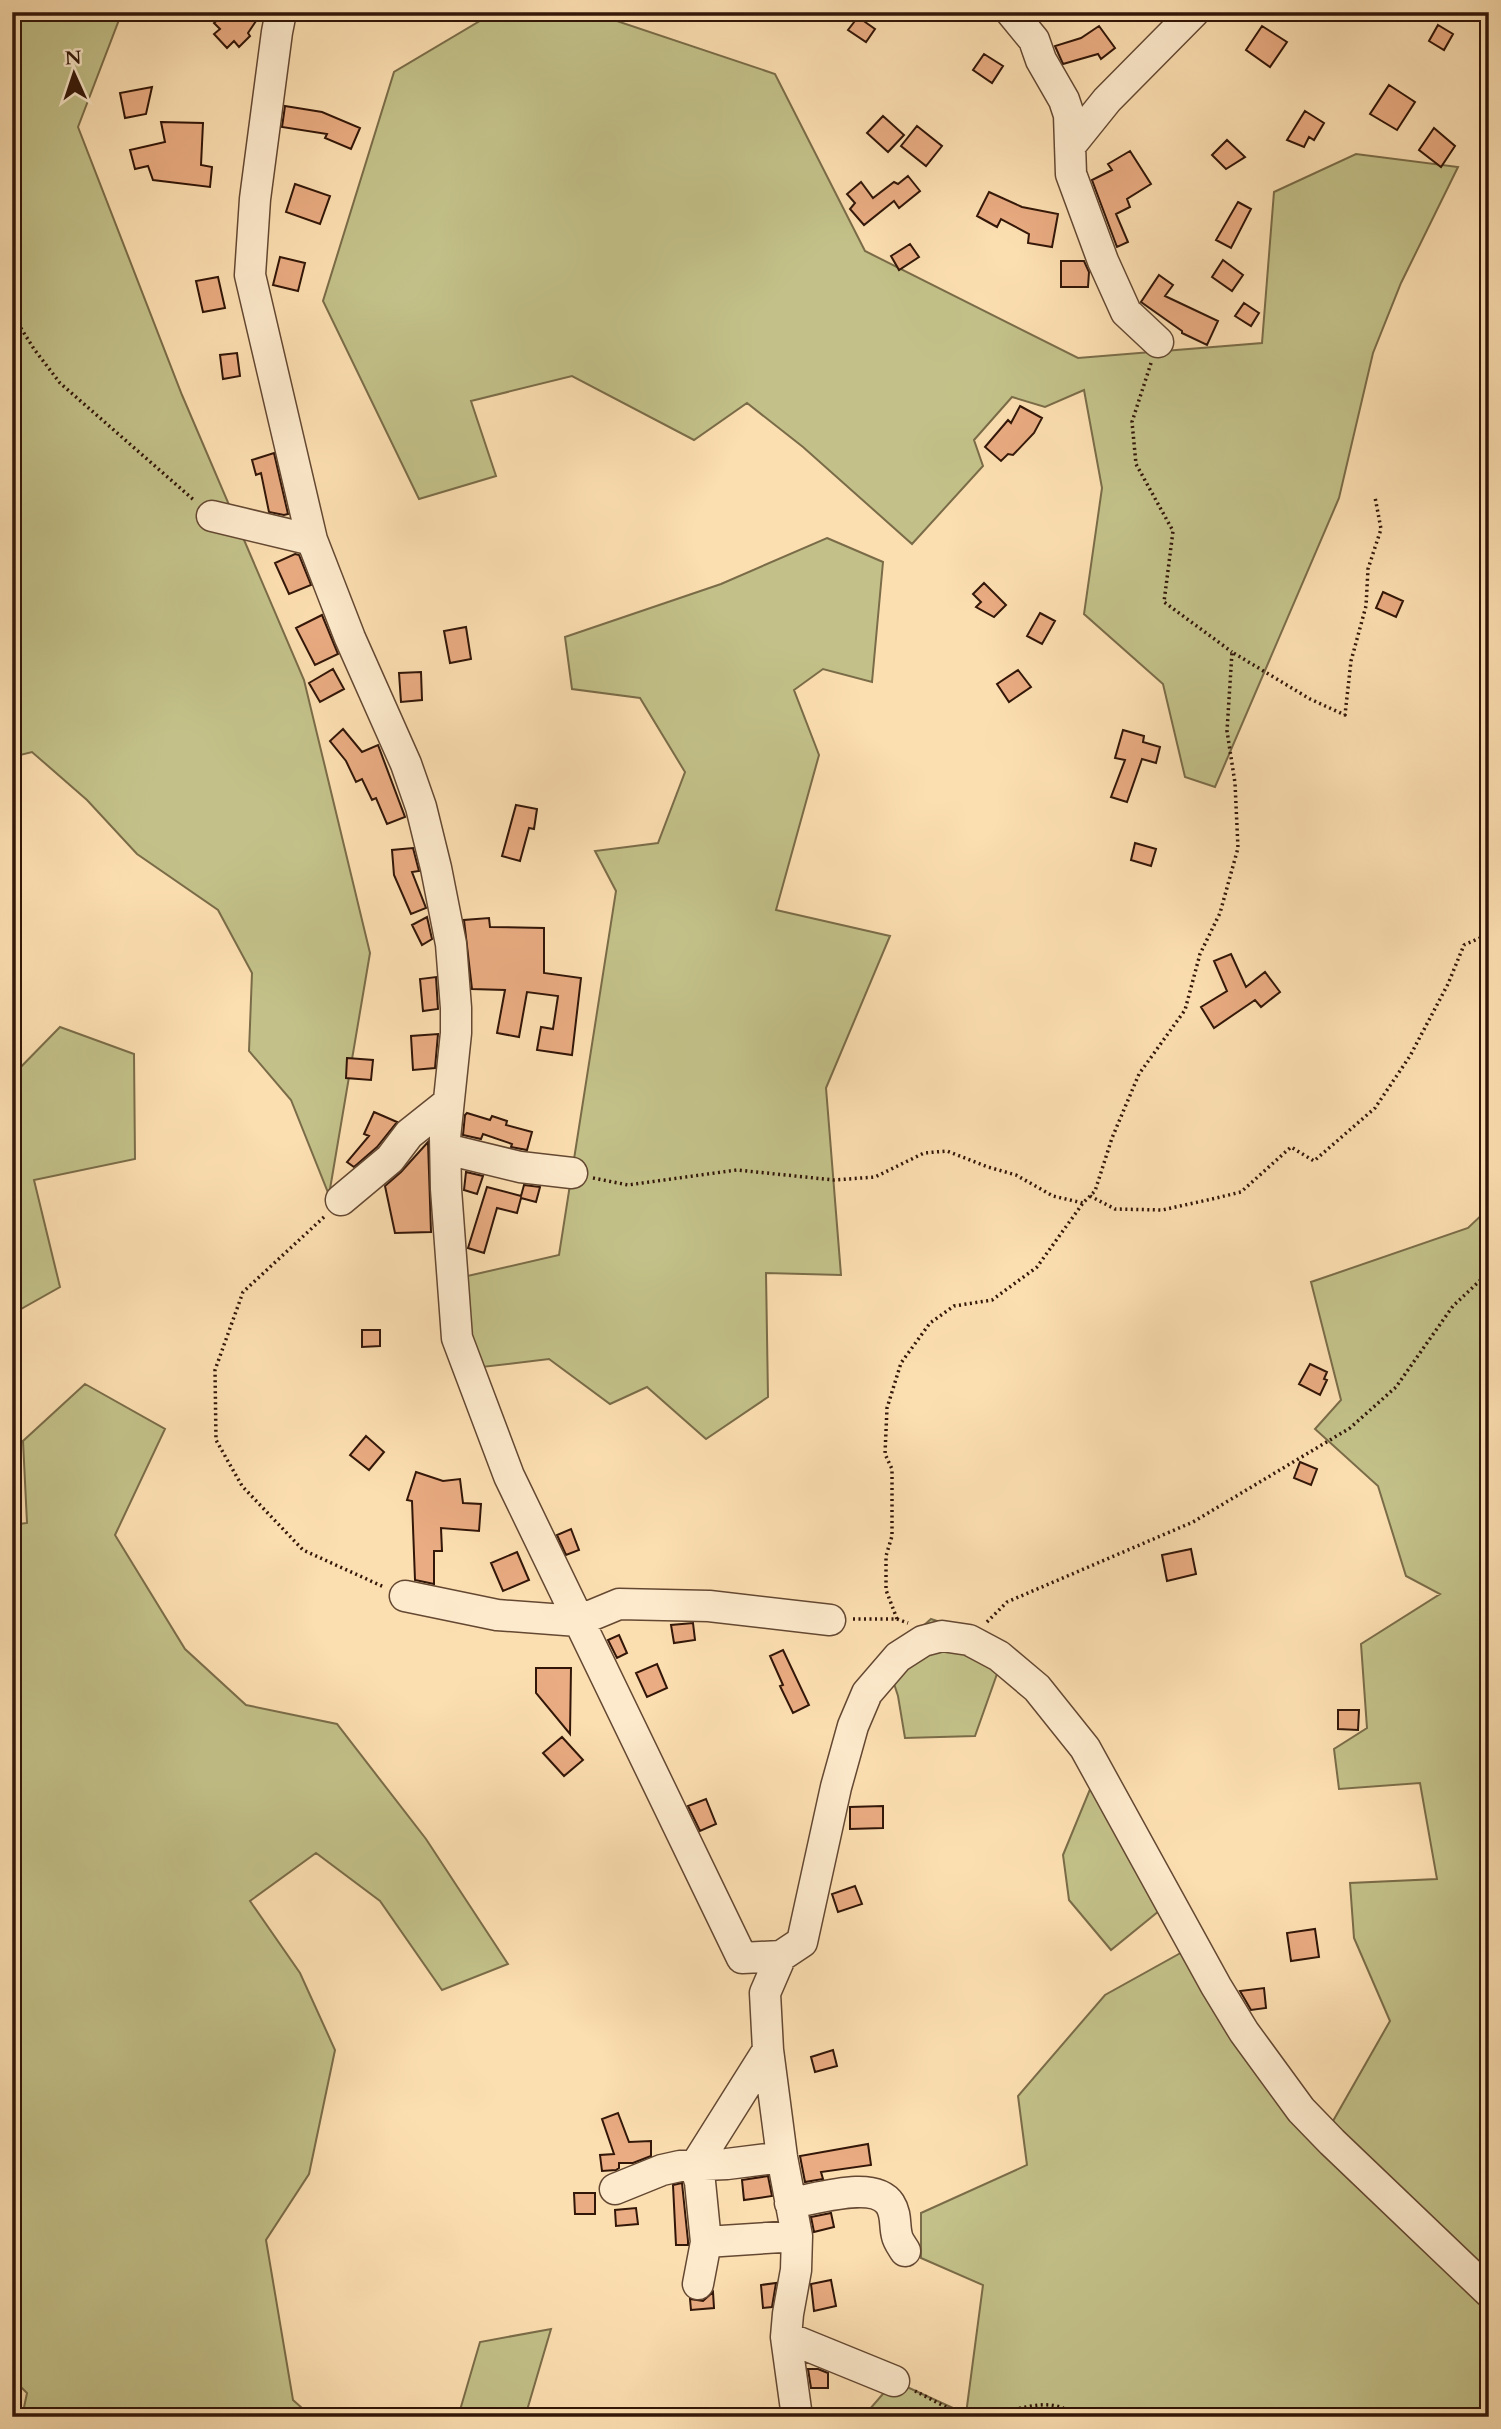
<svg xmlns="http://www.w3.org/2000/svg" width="1501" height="2429" font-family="Cardo,serif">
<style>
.green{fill:#c3c189;stroke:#7a6c48;stroke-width:2}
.building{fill:#eaac82;stroke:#321608;stroke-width:2}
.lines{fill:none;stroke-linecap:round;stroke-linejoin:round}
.minor-casing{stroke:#644832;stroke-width:33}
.path{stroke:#321608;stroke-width:3.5;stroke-dasharray:2 3.5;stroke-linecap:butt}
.minor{stroke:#fdeacc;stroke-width:30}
</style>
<rect width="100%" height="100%" fill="#fcdfb1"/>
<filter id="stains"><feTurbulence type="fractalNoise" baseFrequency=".00286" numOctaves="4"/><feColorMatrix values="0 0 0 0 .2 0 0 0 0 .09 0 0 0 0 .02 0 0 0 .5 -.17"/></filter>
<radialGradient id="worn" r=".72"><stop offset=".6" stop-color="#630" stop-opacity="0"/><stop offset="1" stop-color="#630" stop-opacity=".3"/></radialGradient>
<!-- green -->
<path class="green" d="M12,12H122L78,127L182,395L304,680L370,953L329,1195L291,1100L249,1051L252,973L218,910L137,854L87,800L32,752L12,757Z
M495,12H590L775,74L865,251L1078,358L1262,343L1274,192L1356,154L1458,167L1401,283L1373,353L1339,498L1215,787L1185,777L1163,684L1084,614L1102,488L1084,390L1045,407L1012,397L974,440L983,466L912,544L803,447L747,403L694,440L572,376L471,401L496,476L419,499L323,301L394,72Z
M827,538L883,562L872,682L823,669L794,690L819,755L776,910L890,936L826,1088L841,1275L766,1273L768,1397L706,1439L647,1387L610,1404L549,1359L482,1367L450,1280L559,1255L616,891L595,851L658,843L685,772L640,698L572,689L565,637L721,584Z
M60,1027L134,1054L135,1159L34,1180L60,1287L12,1314V1076Z
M1489,1208V2417H863L894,2381L966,2414L983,2285L921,2258V2213L1027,2165L1018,2096L1105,1995L1195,1945L1325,2135L1390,2021L1354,1938L1350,1883L1437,1879L1420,1783L1339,1789L1334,1749L1367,1728L1361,1644L1440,1594L1406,1576L1378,1486L1315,1429L1341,1400L1311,1282L1468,1228Z
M85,1384L165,1429L115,1535L185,1649L246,1705L337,1724L426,1839L508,1964L442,1990L380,1901L316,1853L250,1901L300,1973L335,2050L309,2174L266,2240L293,2400L312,2417H22L27,2393L12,2378V1525L27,1523L23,1441Z
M931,1619L967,1631L1013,1658L997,1674L975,1736L905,1738L898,1696L886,1659Z
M1100,1765L1170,1902L1111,1950L1069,1900L1063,1855Z
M551,2329L525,2417H458L480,2342Z"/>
<!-- building -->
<path class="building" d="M227,12H262L248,33L250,36L239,47L234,41L227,48L214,34L220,29L214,23Z
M858,17L875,29L866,42L848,30Z
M1438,25L1453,34L1444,50L1429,41Z
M1099,26L1115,48L1101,59L1098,54L1063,64L1055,46L1081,38Z
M1262,26L1287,42L1270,67L1246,50Z
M984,54L1003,66L992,83L973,70Z
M1389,85L1415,102L1397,130L1370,114Z
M152,87L146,114L125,118L120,93Z
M285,106L322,112L360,128L351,149L325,138L327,134L282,127Z
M1305,111L1324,123L1314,140L1309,137L1304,147L1287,140Z
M883,116L904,135L888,152L867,133Z
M161,122L203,123L201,165L212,167L210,187L153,180L148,166L135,169L130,150L165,142Z
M917,126L942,146L926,166L901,146Z
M1434,128L1455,146L1441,167L1419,150Z
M1227,140L1245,157L1226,169L1212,155Z
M1130,151L1151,184L1127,199L1130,207L1116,214L1128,242L1117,247L1092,180L1112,170L1108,164Z
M908,176L920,191L899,208L894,201L864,225L850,209L855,203L847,194L861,182L873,198L894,182L898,184Z
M295,184L330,196L320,224L286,212Z
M989,192L1022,207L1058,214L1052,247L1028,243L1029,234L1001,219L997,227L977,216Z
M1238,202L1251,209L1231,248L1216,240Z
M910,244L919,257L899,270L891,256Z
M280,257L305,263L298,291L273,285Z
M1223,260L1243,275L1232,291L1212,277Z
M1061,261H1084L1089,272L1088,287H1061Z
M1159,275L1173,285L1165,296L1218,321L1207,345L1182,333V331L1141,302Z
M218,277L225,308L203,312L196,281Z
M1244,303L1259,313L1251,326L1235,316Z
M237,353L240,376L223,379L220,355Z
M1020,406L1042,418L1034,433L1013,455L1008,454L1001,461L985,447L1008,420L1011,423Z
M274,453L288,514L284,515L269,512L261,473L256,475L252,460Z
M295,554L299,555L311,585L289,594L275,563Z
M984,583L1006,605L994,617L976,607L981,602L973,594Z
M1383,592L1403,601L1396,617L1376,608Z
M1040,613L1055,621L1042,644L1027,636Z
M322,615L338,654L315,665L296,628Z
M466,627L471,659L450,663L444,631Z
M333,669L344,689L320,702L309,683Z
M1018,670L1031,687L1009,702L997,684Z
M421,672L422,700L401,702L399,673Z
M343,729L362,752L378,745L405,817L387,824L376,798L372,800L362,779L356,782L346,761L330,741Z
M1123,730L1144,736L1143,742L1160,747L1156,763L1142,759L1127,802L1111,797L1125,760L1115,758Z
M516,805L537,809L534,829L529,828L520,861L502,856Z
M1135,843L1156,849L1151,866L1131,860Z
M413,848L419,871L412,872L426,908L411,914L394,875L392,850Z
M427,917L432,939L422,945L412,925Z
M489,918L490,927L544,928V973L581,978L572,1055L537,1050L541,1027L553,1029L558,996L527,992L519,1037L497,1033L505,990L472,989L464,920Z
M1231,954L1246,987L1265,972L1280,992L1261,1007L1255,1000L1214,1028L1201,1007L1227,991L1214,961Z
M436,977L438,1009L423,1011L420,979Z
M438,1034L435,1068L413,1070L411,1036Z
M347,1058L373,1060L371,1080L346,1078Z
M374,1112L397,1122L377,1147L354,1167L347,1162L369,1136L364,1134Z
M467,1113L490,1120L492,1116L507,1121L506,1125L532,1132L527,1150L511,1147L512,1144L483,1134L481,1139L463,1135L465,1115Z
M428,1142L431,1232L395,1233L385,1186L401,1172Z
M466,1172L483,1176L477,1194L464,1190Z
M524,1185L540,1187L536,1202L521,1198L517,1213L497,1208L484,1253L468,1248L487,1187L521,1196Z
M362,1330H380V1346L362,1347Z
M1310,1364L1327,1372L1324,1379L1327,1380L1320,1395L1299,1384Z
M366,1436L384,1452L369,1470L350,1455Z
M1300,1462L1317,1469L1311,1485L1294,1478Z
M416,1472L443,1481L460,1479L463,1503L481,1504L479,1531L441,1528L442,1551H434V1584L415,1580L412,1501L407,1500Z
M571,1529L579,1550L566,1555L557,1535Z
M1191,1549L1196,1574L1167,1581L1162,1555Z
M517,1552L529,1580L503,1591L491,1563Z
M693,1623L695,1640L674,1643L671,1625Z
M619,1635L627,1653L617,1658L608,1640Z
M783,1650L809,1705L793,1713L780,1686L783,1685L770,1656Z
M657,1664L667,1688L647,1697L636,1673Z
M536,1668H571L570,1734L536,1693Z
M1338,1710H1359L1358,1730L1338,1729Z
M562,1737L583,1760L564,1776L543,1753Z
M706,1799L716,1824L700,1831L688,1806Z
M883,1806V1828L850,1829V1807Z
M855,1886L862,1904L838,1912L832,1894Z
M1315,1929L1319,1957L1291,1961L1287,1933Z
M1264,1988L1266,2008L1251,2010L1240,1991Z
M833,2050L837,2066L815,2072L811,2057Z
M618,2113L629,2142L651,2141V2156L633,2163H619V2168L616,2170L602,2171L600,2155L614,2154L602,2119Z
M868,2144L871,2165L821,2172L823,2179L805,2182L800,2156Z
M768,2176L772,2196L744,2200L742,2180Z
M682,2183L688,2241V2245H676L673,2185Z
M574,2193H595V2214H575Z
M636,2208L638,2224L616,2226L615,2210Z
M831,2213L834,2227L814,2232L811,2217Z
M831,2280L836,2306L814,2311L811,2284Z
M776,2283L772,2307L763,2308L761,2285Z
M713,2292L714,2308L691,2310L690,2299L703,2301Z
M808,2369H818L828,2373V2388H811Z"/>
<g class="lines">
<!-- minor casing -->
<g class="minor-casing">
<path id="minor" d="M281,12L277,32L255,199L250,275L312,540L350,638L406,764L421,807L436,868L451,944L456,1008V1033L445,1138L446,1189L457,1338L509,1476L742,1958L781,1956L802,1942L836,1787L853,1726L867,1693L898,1657L923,1641L942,1636L969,1640L999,1656L1037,1688L1085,1748L1216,1986L1244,2032L1301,2110L1332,2142L1489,2292
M1011,12L1034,40L1041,60L1064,100L1069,115L1071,174L1103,261L1126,312L1158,342
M1070,146L1107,100L1194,12
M212,516L312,540
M446,1149L520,1167L572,1173
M341,1200L390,1159L409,1134L448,1103
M405,1596L497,1615L578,1621L619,1604L709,1606L830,1620
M781,1956L765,1993L768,2050L782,2157L797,2236L796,2270L788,2314L786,2337L797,2417
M615,2189L662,2170L680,2166L727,2164L782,2157
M790,2203C814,2200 874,2179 890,2204C897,2215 894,2225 897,2236C898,2241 902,2246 905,2251
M706,2242L797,2236
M698,2284L706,2242L700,2182L695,2166L768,2050
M786,2337L894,2381"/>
</g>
<!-- path -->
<path class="path" d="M12,314L34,349L60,383L195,501
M1151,363L1132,422L1136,464L1173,531L1164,602L1232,652
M593,1178L628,1185L737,1170L834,1180L875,1177L924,1153L947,1151L988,1167L1016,1175L1053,1196L1083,1203
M1090,1196L1115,1209L1162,1210L1212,1199L1241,1192L1291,1147L1314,1161L1375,1108L1410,1056L1448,984L1464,945L1489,934
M324,1217L243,1292L215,1370L216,1440L242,1486L303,1550L384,1587
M853,1619H897L908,1623
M897,1619L886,1590V1556L892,1536V1469L885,1454L887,1408L901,1363L930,1323L954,1306L992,1300L1037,1267L1083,1203L1095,1191L1112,1138L1139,1074L1185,1010L1200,954L1220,913L1238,848L1235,783L1227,731L1232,652L1310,699L1345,715L1351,661L1366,606L1368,569L1381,529L1375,497
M987,1622L1007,1602L1193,1522L1350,1428L1396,1387L1453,1306L1489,1272
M915,2391C930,2398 948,2410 965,2414C998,2422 1032,2396 1063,2408L1066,2417"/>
<!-- minor -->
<use href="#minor" class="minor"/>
</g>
<!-- margin -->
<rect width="1501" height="2429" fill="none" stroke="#fcdfb1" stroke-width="42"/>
<rect x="14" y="14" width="1473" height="2401" fill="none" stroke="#321608" stroke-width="3.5"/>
<rect x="21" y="21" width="1459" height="2387" fill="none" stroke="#321608" stroke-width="2"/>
<!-- north arrow -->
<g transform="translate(74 74) rotate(357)" stroke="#fdeacc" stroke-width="5" paint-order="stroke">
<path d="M0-5L12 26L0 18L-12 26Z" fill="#321608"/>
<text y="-10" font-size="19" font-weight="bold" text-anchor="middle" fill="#321608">N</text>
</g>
<rect width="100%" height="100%" filter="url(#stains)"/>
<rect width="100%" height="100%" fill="url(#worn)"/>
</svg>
